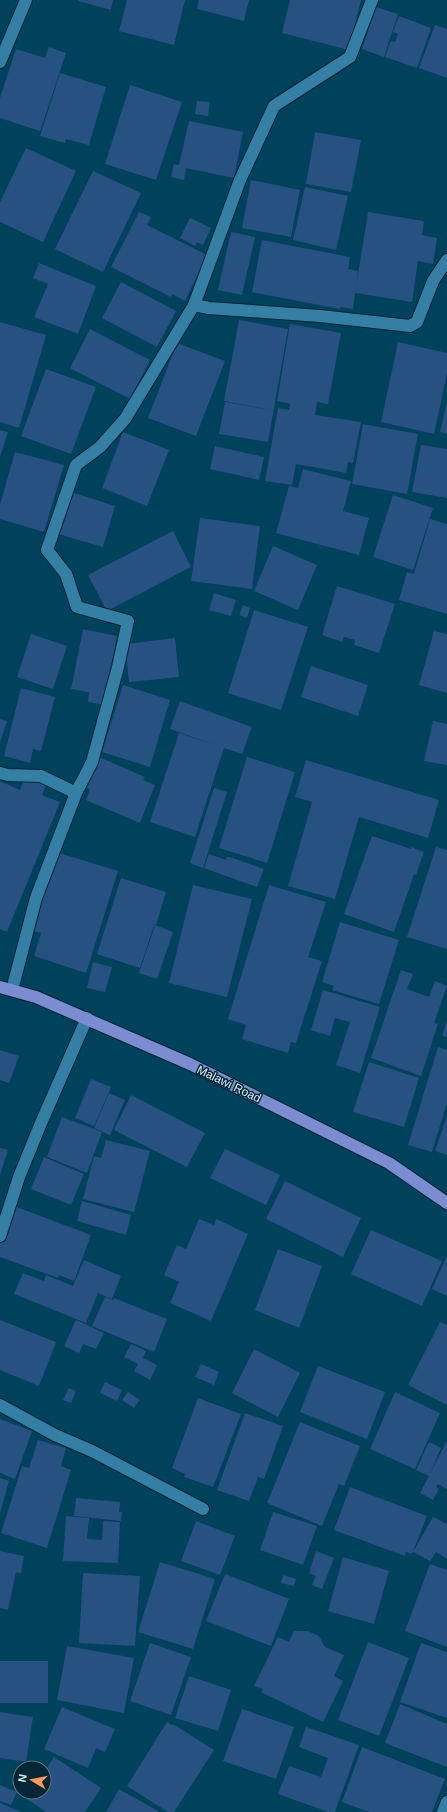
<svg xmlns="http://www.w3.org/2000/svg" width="447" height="1812" font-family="Arial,sans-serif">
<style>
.building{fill:#275180}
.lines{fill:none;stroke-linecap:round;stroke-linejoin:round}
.street-casing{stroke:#002638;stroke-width:14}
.primary-casing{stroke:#002638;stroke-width:14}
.street{stroke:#357fa4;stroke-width:12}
.primary{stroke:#7b8dd0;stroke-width:12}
.labels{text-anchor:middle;stroke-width:3;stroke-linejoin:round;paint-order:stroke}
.street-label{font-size:12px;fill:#dcf1fd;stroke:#062635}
</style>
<rect width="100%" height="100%" fill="#00415b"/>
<!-- building -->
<path class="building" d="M78,0H113L111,10L78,1Z
M127,0H185L174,45L119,31Z
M199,0H249L244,21L197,9Z
M290,0H361L349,50L282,33Z
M376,7L398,14L384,57L362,49Z
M399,16L431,28L417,68L385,57L391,41L395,42L398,34L393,32Z
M435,25L447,29V78L419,68Z
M49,47L66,53L40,131L0,118V98L16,49L45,58Z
M60,73L106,87L89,145L66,139L65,143L40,136Z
M130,85L182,102L156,180L105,164Z
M197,101L210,102L208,116L195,114Z
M189,121L243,132L234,178L186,168L184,180L171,177L174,164L179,165Z
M315,132L361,140L351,192L306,184Z
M26,148L76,171L43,242L0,222V202Z
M93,171L141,193L103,272L55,249Z
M251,180L300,190L291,237L242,228Z
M305,187L348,196L336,250L293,240Z
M139,212L151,217L147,225L207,255L185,301L172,294L171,297L111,267Z
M368,212L424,221L422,235L437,238L433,264L418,261L412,302L355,293Z
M190,218L211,228L203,245L197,242L195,246L180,238Z
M231,232L255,237L242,295L218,290Z
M262,240L350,257L348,269L358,271L353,309L341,307L340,309L252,292Z
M39,263L96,286L78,334L34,317L48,284L33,278Z
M121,282L176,311L157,347L102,318Z
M239,320L288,329L268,442L219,434L225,402L270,410L224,401Z
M0,322L46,335L19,428L0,422Z
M290,324L341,333L328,404L317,402L315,415L361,422L353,463L348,462L346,473L296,464L292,485L265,481L278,408L289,410L290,404L277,401Z
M90,329L150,360L130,399L70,368Z
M398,342L447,353V374L434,434L381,422Z
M177,343L225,361L196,436L148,418Z
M46,369L96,387L71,454L21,436Z
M446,406H447V434L440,432Z
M363,424L418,434L407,494L352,484Z
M0,430L8,432L0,457Z
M123,432L169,450L147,506L102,488Z
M421,445L447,449V498L412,492Z
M215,446L264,457L259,480L210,469Z
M15,452L64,465L44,532L0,519V505Z
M303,469L351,481L343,511L369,518L359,555L276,533L289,486L298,488Z
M71,492L115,506L103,547L58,534Z
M393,495L433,508L413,570L373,557Z
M200,518L260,526L252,589L191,581Z
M430,519L447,524V614L399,600L407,572L414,574Z
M173,531L191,567L107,611L88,575Z
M273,546L317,565L298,610L254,591Z
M337,586L395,604L379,653L354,645L355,640L344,637L342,642L322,635Z
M214,593L236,600L231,616L209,610Z
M243,605L250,608L247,618L239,615Z
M254,610L308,627L281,710L228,693Z
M83,629L117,636L104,705L88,702L89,692L71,689Z
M434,631L447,634V693L419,685Z
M31,634L67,646L53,689L17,677Z
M175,638L179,677L129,682L125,644Z
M311,666L368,685L358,716L301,697Z
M123,685L170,700L150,767L102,752Z
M21,688L55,697L41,751L33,749L30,763L4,756Z
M180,701L252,727L242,754L224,748L195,837L150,822L179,733L215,745L170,729Z
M0,719L7,721L0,742Z
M433,721L447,724V765L424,761Z
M99,757L145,777L143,780L155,785L140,823L86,800L90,789L86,788Z
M247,757L295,772L267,863L219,848Z
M306,760L439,800L428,838L359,817L335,899L288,886L312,802L295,797Z
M25,777L46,785L42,795L60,802L7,932L0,929V781L20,790Z
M214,788L227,792L203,868L190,863Z
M372,836L411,849V847L424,852L416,875L414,874L394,932L344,914Z
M436,847L447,850V949L407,937Z
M56,852L118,871L86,973L34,956L41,933L31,930Z
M209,854L226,860L227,857H230L264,869L257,887L204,868Z
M121,878L166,892L156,925L152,924L154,925L140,968L97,954Z
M193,885L252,899L227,997L169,983Z
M269,885L326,902L308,957L322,961L296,1043L291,1042L288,1053L242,1039L246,1025L228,1019Z
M340,922L399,940L379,1004L332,990L334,986L322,982Z
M155,925L173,932L157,979L139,973Z
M93,962L112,967L105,992L87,988Z
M401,970L413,974L407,989L429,997L435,981L447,986L434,1023L438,1024L421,1076L371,1058Z
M323,990L380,1007L360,1073L336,1065L350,1022L335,1018L330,1036L311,1030Z
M447,1020V1037L442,1036Z
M438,1047L447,1050V1103L432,1152L408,1145Z
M0,1050L19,1056L9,1083L0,1080Z
M369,1062L419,1078L404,1127L353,1112Z
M91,1079L111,1087L94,1126L75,1118Z
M109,1093L125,1100L110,1135L94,1128Z
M131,1095L205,1133L187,1167L114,1130Z
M447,1116V1155L435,1151Z
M62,1117L102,1132L87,1173L47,1157Z
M106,1140L150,1151L134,1212L83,1199L94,1156L101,1158Z
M0,1148L8,1150L0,1175Z
M225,1149L280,1175L266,1205L210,1178Z
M44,1157L84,1174L71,1205L31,1189Z
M285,1181L361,1218L343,1257L266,1219Z
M82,1201L131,1215L126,1235L77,1221Z
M14,1206L91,1235L74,1281L59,1275L58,1278L0,1257V1244Z
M199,1219L214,1225L216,1219L248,1234L211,1321L170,1303L179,1282L164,1275L177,1245L186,1249Z
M371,1230L442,1261L422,1306L351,1274Z
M278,1249L322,1266L299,1328L255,1310Z
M447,1256V1296L432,1289Z
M84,1260L121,1276L112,1299L98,1293L86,1323L14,1294L23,1273L44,1281L46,1275L73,1286Z
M105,1297L113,1300L114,1298L167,1319L154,1352L92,1326Z
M0,1320L56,1342L39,1386L0,1370Z
M76,1320L104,1333L96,1349L83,1344L79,1353L64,1346Z
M440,1322L447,1325V1405L408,1385Z
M131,1344L146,1351L143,1358L157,1365L150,1380L134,1371L138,1364L124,1357Z
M254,1349L300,1373L278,1417L232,1393Z
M201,1364L219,1372L214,1385L195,1377Z
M318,1366L385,1392L367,1439L300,1412Z
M105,1382L122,1390L117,1401L100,1393Z
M69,1388L76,1391L71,1403L63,1400Z
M128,1392L140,1400L134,1408L122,1400Z
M395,1392L440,1413L415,1469L370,1449Z
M198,1398L241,1414L213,1487L184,1477L185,1474L172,1468Z
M245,1413L283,1426L264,1479L258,1477L249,1501L217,1490Z
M0,1419L32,1431L15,1479L0,1473Z
M300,1422L360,1446L344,1486L339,1484L322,1526L267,1503Z
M38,1440L66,1448L61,1466L71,1470L47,1548L1,1533L22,1466L29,1468Z
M447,1441V1489L438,1484L436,1487L439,1489L433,1500L420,1493L429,1476L416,1470L429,1442L441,1448L430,1473Z
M0,1478L9,1481L0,1513Z
M350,1487L427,1516L412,1554L406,1552L405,1556L334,1530Z
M76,1498L120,1502L119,1512H122L121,1521L74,1516Z
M273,1512L317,1526L303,1565L260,1550Z
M66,1516L89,1518L87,1539L102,1540L103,1521L120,1522L118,1563L63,1561Z
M433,1517L447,1524V1559L436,1552L430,1561L413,1552Z
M196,1521L235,1536L220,1575L181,1561Z
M0,1551L24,1556L21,1573L16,1572L8,1610L0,1608Z
M316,1551L334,1558L322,1589L312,1585L316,1576L309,1573Z
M343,1557L389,1571L374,1624L328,1611Z
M160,1562L215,1579L193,1649L138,1632Z
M430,1564L447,1570V1647L405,1631Z
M83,1573L140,1576L135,1646L79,1643Z
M225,1574L289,1599L271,1646L206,1621Z
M283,1575L296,1579L294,1586L281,1583Z
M294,1631H308L319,1636L325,1647L344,1655L334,1676L343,1681L323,1722L261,1692L263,1689L254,1686L278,1637L289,1642Z
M368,1642L409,1658L379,1736L338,1720Z
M150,1643L191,1657L171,1715L130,1701Z
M421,1643L447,1652V1718L400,1702Z
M67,1646L134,1658L124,1713L57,1700Z
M0,1661H48V1703H0Z
M189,1676L231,1690L218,1731L175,1718Z
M400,1704L447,1724V1767L385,1743Z
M62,1707L115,1729L105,1752L96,1748L88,1768L44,1749Z
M242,1709L294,1727L276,1779L223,1761Z
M0,1712L33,1717L26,1762L0,1758Z
M167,1722L172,1725L173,1724L214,1750L174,1812H168L127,1786Z
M306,1727L359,1745L335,1812H328L278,1794L289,1766L321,1777L328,1758L299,1747Z
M362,1747L445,1779L432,1812H369L342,1802Z
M54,1757L101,1788L85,1812H46L27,1799L31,1792H44V1772Z
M0,1785L17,1792L11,1805L0,1801Z
M119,1789L160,1812H106Z
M0,1803L9,1807L21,1812H0Z"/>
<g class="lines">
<!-- street casing -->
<g class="street-casing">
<path id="street" d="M0,62L26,0
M194,305L209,308L320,316L410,326L417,322L433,281L447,260
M0,773L8,775L41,776L76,793L36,898L12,990
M76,793L92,762L118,667L128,621L77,607L66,574L47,550L76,465L100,447L125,419L194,305L240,180L274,106L350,57L372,0
M0,1236L19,1177L41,1123L87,1018
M0,1405L55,1435L92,1451L203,1509
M443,1812L447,1802"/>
</g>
<!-- primary casing -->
<g class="primary-casing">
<path id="primary" d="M0,987L36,997L190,1064L389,1163L447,1203"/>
</g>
<!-- street -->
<use href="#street" class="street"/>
<!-- primary -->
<use href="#primary" class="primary"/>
</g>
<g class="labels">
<!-- street labels -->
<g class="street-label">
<text transform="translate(229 1084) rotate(26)" y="4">Malawi Road</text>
</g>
</g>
<!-- north arrow -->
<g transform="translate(32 1780) rotate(280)"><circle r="19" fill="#062635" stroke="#5c7785"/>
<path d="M0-3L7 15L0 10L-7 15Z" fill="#fe9b58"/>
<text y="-6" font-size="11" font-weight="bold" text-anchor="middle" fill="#dcf1fd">N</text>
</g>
</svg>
